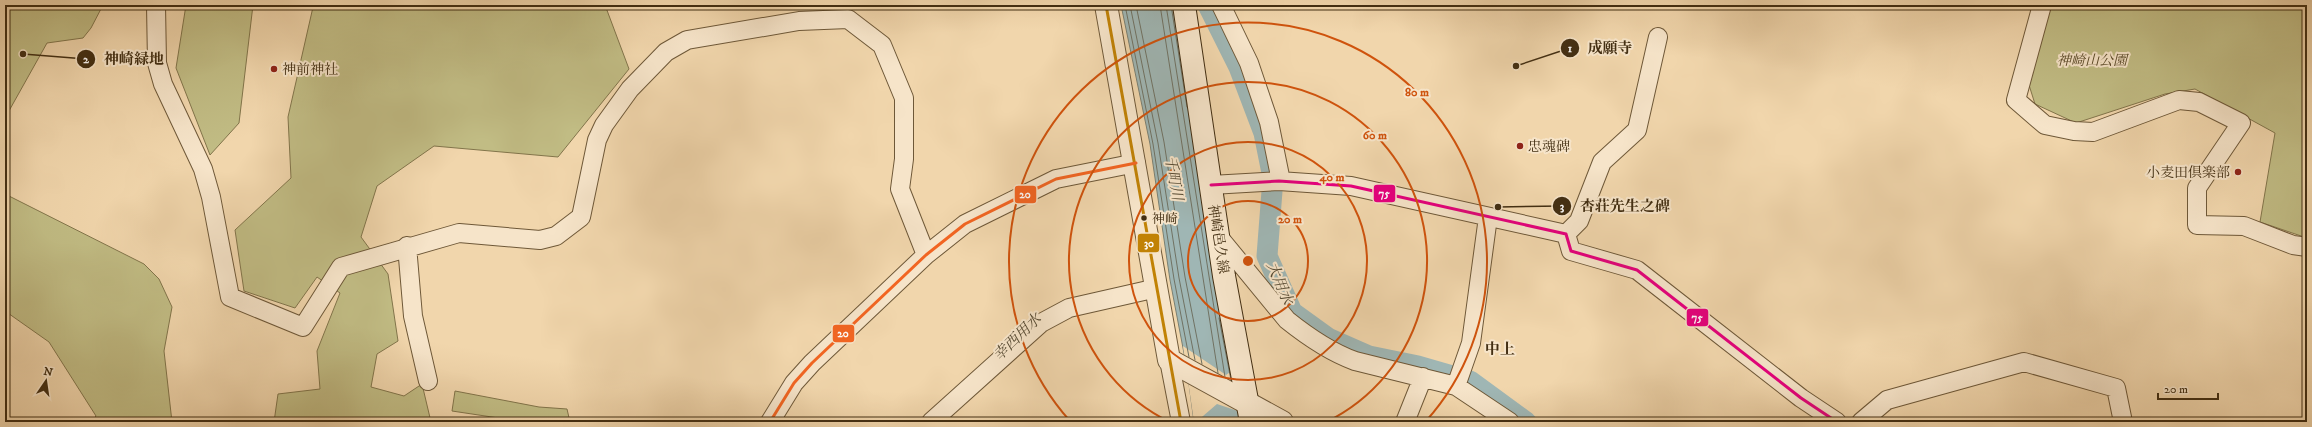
<svg xmlns="http://www.w3.org/2000/svg" width="2312" height="427" font-family="'IM FELL DW Pica','Noto Serif JP',serif">
<style>
.green{fill:#c1bc84;stroke:#82754b}
.water{fill:#9fb6b4;stroke:#7a8073}
.pier{fill:#f1d6ac}
.lines{fill:none;stroke-linecap:round;stroke-linejoin:round}
.shore{stroke:#707263;stroke-width:1}
.canal{stroke:#9fb6b4;stroke-width:21}
.minor-casing{stroke:#6e5838;stroke-width:20}
.tertiary-casing{stroke:#6e5838;stroke-width:24}
.secondary-casing{stroke:#422e12;stroke-width:24}
.minor{stroke:#f6e4c9;stroke-width:18}
.tertiary{stroke:#f6e4c9;stroke-width:22}
.secondary{stroke:#f6e4c9;stroke-width:22}
.bus-1-casing{stroke:#f6e4c9;stroke-width:6}
.bus-2-casing{stroke:#f6e4c9;stroke-width:6}
.bus-3-casing{stroke:#f6e4c9;stroke-width:6}
.bus-1{stroke:#c18205;stroke-width:3}
.bus-2{stroke:#e5007d;stroke-width:3}
.bus-3{stroke:#f26522;stroke-width:3}
.ring{fill:none;stroke:#cf530d;stroke-width:2}
.poi-dot{fill:#8f2418;stroke:#f6e4c9;stroke-width:1.5}
.bus-dot{fill:#422e12;stroke:#f6e4c9;stroke-width:1.5}
.labels{text-anchor:middle;stroke-width:4;stroke-linejoin:round;paint-order:stroke}
.bus-label{font-size:13px;fill:#422e12;stroke:#f6e4c9;text-anchor:start}
.park-label{font-size:14px;font-style:italic;fill:#5b4a29;stroke:#f6e4c9}
.poi-label{font-size:14px;fill:#422e12;stroke:#f6e4c9;text-anchor:start}
.street-label{font-size:14px;fill:#422e12;stroke:#f6e4c9}
.water-label{font-size:15px;font-style:italic;fill:#554932;stroke:#f6e4c9}
.neighbourhood-label{font-size:15px;font-weight:bold;fill:#422e12;stroke:#f6e4c9}
.centre{fill:#cf530d;stroke:#f6e4c9;stroke-width:2}
.ring-label{font-size:12px;text-anchor:middle;font-weight:bold;fill:#cf530d;stroke:#f6e4c9;stroke-width:4;stroke-linejoin:round;paint-order:stroke}
.leader{fill:none;stroke:#422e12;stroke-width:1.5}
.callout-dot{fill:#422e12;stroke:#f6e4c9;stroke-width:1.5}
.mark-label{font-size:12px;text-anchor:middle;font-weight:bold;fill:#fff}
.callout-label{font-size:15px;text-anchor:middle;font-weight:bold;fill:#422e12;stroke:#f6e4c9;stroke-width:4;stroke-linejoin:round;paint-order:stroke}
.line-badge{stroke:#f6e4c9;stroke-width:1.5}
.badge-label{font-size:11px;text-anchor:middle;font-weight:bold;fill:#fff}
</style>
<rect width="100%" height="100%" fill="#f1d6ac"/>
<filter id="stains"><feTurbulence type="fractalNoise" baseFrequency=".005" numOctaves="4"/><feColorMatrix values="0 0 0 0 .2 0 0 0 0 .09 0 0 0 0 .02 0 0 0 .5 -.17"/></filter>
<radialGradient id="worn" r=".72"><stop offset=".6" stop-color="#630" stop-opacity="0"/><stop offset="1" stop-color="#630" stop-opacity=".3"/></radialGradient>
<!-- green -->
<path class="green" d="M5,5H103L91,28L83,38L47,43L5,118Z
M186,5H253L239,123L210,155L176,68Z
M305,5H605L629,69L558,157L434,146L377,186L361,237L388,274L398,341L377,354L371,387L404,396L422,384L431,422H274L278,394L320,389L317,351L340,293L317,277L295,308L244,291L235,230L291,178L288,117L313,7Z
M2049,5H2307V238L2260,222L2275,133L2195,89L2165,94L2076,123L2035,104L2029,85Z
M5,194L144,264L159,279L172,307L164,351L172,422H91L96,416L49,342L5,311Z
M455,391L539,407L567,409L570,422H525L452,411Z"/>
<!-- water -->
<path class="water" d="M1121,5H1175L1243,422H1194L1187,369L1170,280L1150,144Z"/>
<!-- pier -->
<path class="pier" d="M1183,346L1226,375L1233,370L1241,412L1217,404L1196,422H1194Z"/>
<g class="lines">
<!-- shore -->
<path class="shore" d="M1125,5L1153,144L1174,279L1189,357
M1130,5L1158,143L1179,278L1195,360
M1136,5L1164,142L1185,277L1202,364
M1160,5L1218,373
M1166,5L1225,377
M1171,5L1187,107
M1219,318L1231,380"/>
<!-- canal -->
<path class="canal" d="M1208,5L1239,67L1264,133L1273,178L1267,256L1292,312L1328,338L1369,356L1418,366L1470,381L1526,422"/>
<!-- minor casing -->
<g class="minor-casing">
<path id="minor" d="M156,5L157,63L163,84L203,169L211,197L230,297L303,327L341,267L459,233L540,240L556,236L581,217L597,140L604,125L630,89L666,52L687,40L799,21L848,19L882,45L904,98V159L900,189L926,255
M1221,5L1249,63L1269,122L1281,181
M2042,5L2016,100L2045,125L2074,131L2093,132L2179,100L2199,102L2241,123L2197,188V225L2244,226L2293,245L2307,247
M1211,185L1279,181L1351,186L1566,234L1571,251L1637,270L1801,398L1837,422
M1566,234L1579,221L1602,162L1637,130L1658,37
M1218,236L1287,320C1307,336 1330,352 1355,361L1456,386L1510,422
M407,246L413,316L428,381
M1169,360L1181,422
M1456,386L1471,343L1488,217
M770,422L794,383L812,363L926,255L965,224L1056,179L1136,163
M931,422L1041,323L1069,308L1157,288
M1405,422L1423,377
M1861,422L1887,400L2024,362L2116,388L2123,422"/>
</g>
<!-- tertiary casing -->
<g class="tertiary-casing">
<path id="tertiary" d="M1106,5L1169,360L1282,422"/>
</g>
<!-- secondary casing -->
<g class="secondary-casing">
<path id="secondary" d="M1184,5L1224,276L1251,422"/>
</g>
<!-- minor -->
<use href="#minor" class="minor"/>
<!-- tertiary -->
<use href="#tertiary" class="tertiary"/>
<!-- secondary -->
<use href="#secondary" class="secondary"/>
<!-- bus-1 casing -->
<g class="bus-1-casing">
<path id="bus-1" d="M1106,5L1181,422"/>
</g>
<!-- bus-2 casing -->
<g class="bus-2-casing">
<path id="bus-2" d="M1211,185L1279,181L1351,186L1566,234L1571,251L1637,270L1801,398L1837,422"/>
</g>
<!-- bus-3 casing -->
<g class="bus-3-casing">
<path id="bus-3" d="M770,422L794,383L812,363L926,255L965,224L1056,179L1136,163"/>
</g>
<!-- bus-1 -->
<use href="#bus-1" class="bus-1"/>
<!-- bus-2 -->
<use href="#bus-2" class="bus-2"/>
<!-- bus-3 -->
<use href="#bus-3" class="bus-3"/>
</g>
<!-- distance rings -->
<g class="ring">
<circle cx="1248" cy="261" r="60"/>
<circle cx="1248" cy="261" r="119"/>
<path d="M1170 422A179 179 0 1 1 1326 422"/>
<path d="M1070 421A239 239 0 1 1 1426 421"/>
</g>
<!-- markers -->
<g class="poi-dot">
<circle cx="274" cy="69" r="4"/>
<circle cx="1520" cy="146" r="4"/>
<circle cx="2238" cy="172" r="4"/>
</g>
<circle class="bus-dot" cx="1144" cy="218" r="3.5"/>
<g class="labels">
<!-- bus labels -->
<g class="bus-label">
<text x="1152" y="223">神崎</text>
</g>
<!-- park labels -->
<g class="park-label">
<text x="2092" y="65">神崎山公園</text>
</g>
<!-- poi labels -->
<g class="poi-label">
<text x="282" y="74">神前神社</text>
<text x="1528" y="151">忠魂碑</text>
<text x="2230" y="177" text-anchor="end">小麦田倶楽部</text>
</g>
<!-- street labels -->
<g class="street-label">
<text transform="translate(1219 239) rotate(81)" y="5">神崎邑久線</text>
</g>
<!-- water labels -->
<g class="water-label">
<text transform="translate(1174 178) rotate(80)" y="5">千町川</text>
<text transform="translate(1280 283) rotate(67)" y="5">大用水</text>
<text transform="translate(1017 337) rotate(-44)" y="5">幸西用水</text>
</g>
<!-- neighbourhood labels -->
<g class="neighbourhood-label">
<text x="1500" y="354">中上</text>
</g>
</g>
<circle cx="1248" cy="261" r="6" class="centre"/>
<g class="ring-label">
<text x="1417" y="96">80 m</text>
<text x="1375" y="139">60 m</text>
<text x="1332" y="181">40 m</text>
<text x="1290" y="223">20 m</text>
</g>
<!-- callouts -->
<path class="leader" d="M1516 66L1570 48M23 54L86 59M1498 207L1562 206"/>
<g class="callout-dot">
<circle cx="1516" cy="66" r="4"/>
<circle cx="23" cy="54" r="4"/>
<circle cx="1498" cy="207" r="4"/>
<circle cx="1570" cy="48" r="10"/>
<circle cx="86" cy="59" r="10"/>
<circle cx="1562" cy="206" r="10"/>
</g>
<g class="mark-label">
<text x="1570" y="52">1</text>
<text x="86" y="63">2</text>
<text x="1562" y="210">3</text>
</g>
<g class="callout-label">
<text x="1610" y="53">成願寺</text>
<text x="134" y="64">神崎緑地</text>
<text x="1625" y="211">杏荘先生之碑</text>
</g>
<g class="line-badge">
<rect x="1373" y="184" width="23" height="19" rx="4" fill="#e5007d"/>
<rect x="1014" y="185" width="23" height="19" rx="4" fill="#f26522"/>
<rect x="1137" y="233" width="23" height="20" rx="4" fill="#c18205"/>
<rect x="1686" y="308" width="23" height="19" rx="4" fill="#e5007d"/>
<rect x="832" y="324" width="23" height="19" rx="4" fill="#f26522"/>
</g>
<g class="badge-label">
<text x="1384" y="197">75</text>
<text x="1025" y="198">20</text>
<text x="1149" y="247">30</text>
<text x="1697" y="321">75</text>
<text x="843" y="337">20</text>
</g>
<!-- margin -->
<rect width="2312" height="427" fill="none" stroke="#f1d6ac" stroke-width="20"/>
<rect x="6" y="6" width="2300" height="415" fill="none" stroke="#422e12" stroke-width="2"/>
<rect x="10" y="10" width="2292" height="407" fill="none" stroke="#422e12"/>
<!-- north arrow -->
<g transform="translate(46 381) rotate(13)" stroke="#f6e4c9" stroke-width="3" paint-order="stroke">
<path d="M0-3L7 15L0 10L-7 15Z" fill="#422e12"/>
<text y="-6" font-size="11" font-weight="bold" text-anchor="middle" fill="#422e12">N</text>
</g>
<!-- scale -->
<path d="M2158 393v6h60v-6" fill="none" stroke="#422e12" stroke-width="2"/>
<text x="2164" y="393" font-size="12" fill="#422e12" stroke="#f6e4c9" stroke-width="3" paint-order="stroke">20 m</text>
<rect width="100%" height="100%" filter="url(#stains)"/>
<rect width="100%" height="100%" fill="url(#worn)"/>
</svg>
